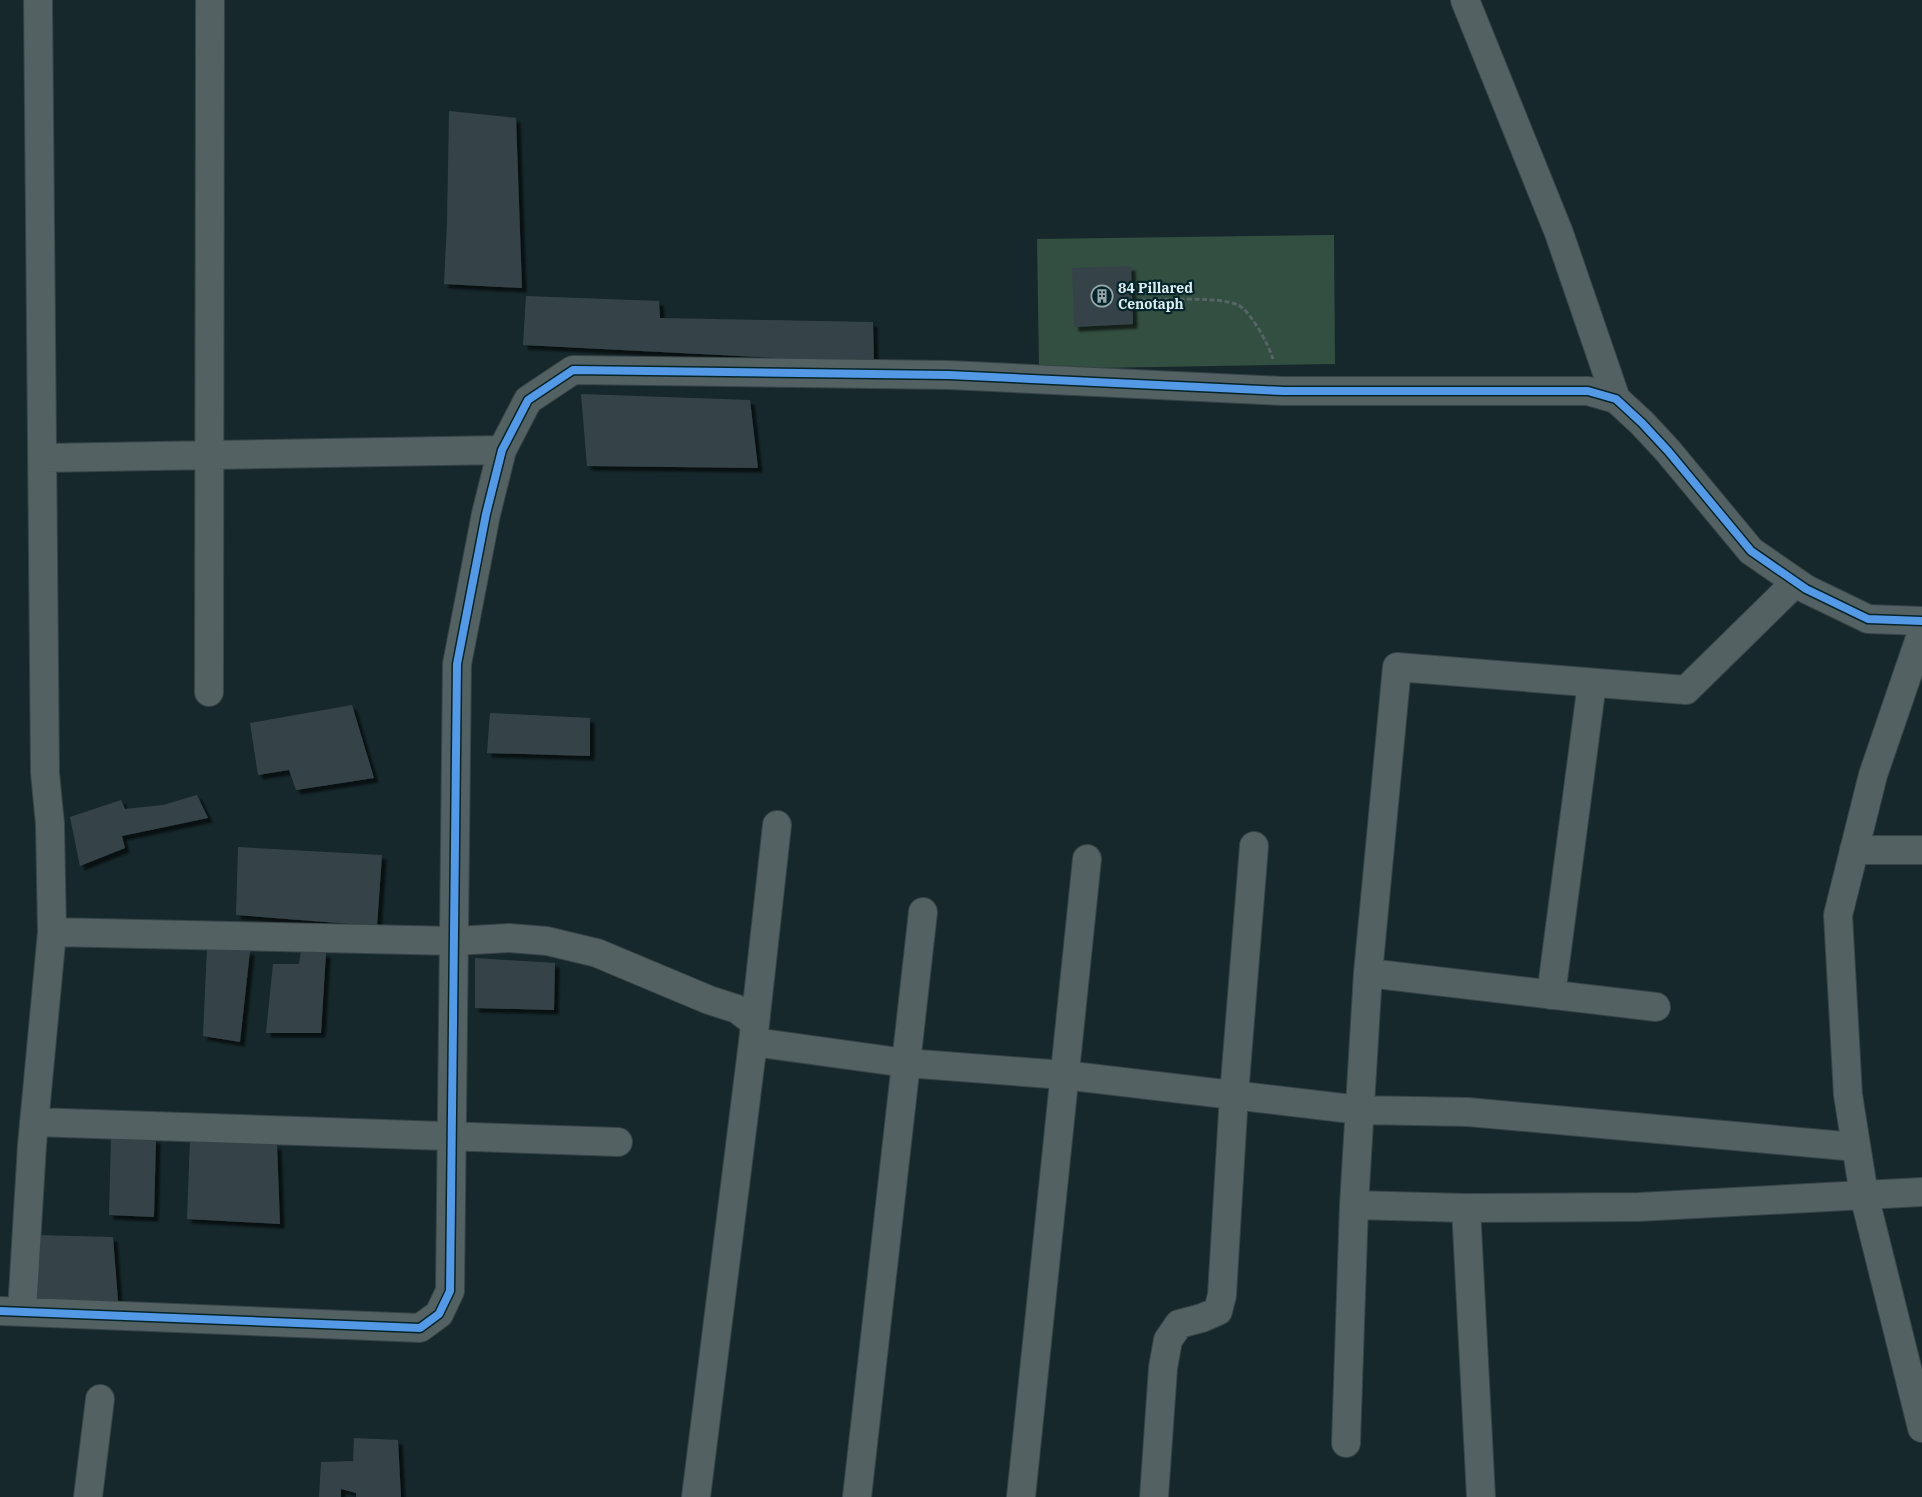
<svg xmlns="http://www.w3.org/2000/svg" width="1922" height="1497" font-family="'IBM Plex Serif',serif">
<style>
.green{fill:#324f41}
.building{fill:#364347;filter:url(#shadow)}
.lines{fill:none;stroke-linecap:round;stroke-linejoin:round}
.street-casing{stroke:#374447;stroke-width:30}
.secondary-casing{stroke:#374447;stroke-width:30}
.path{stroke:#576466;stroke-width:3;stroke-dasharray:5 2.5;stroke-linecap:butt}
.street{stroke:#546163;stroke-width:28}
.secondary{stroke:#546163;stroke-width:28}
.cycleway-casing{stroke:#042429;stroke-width:11}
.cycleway{stroke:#5399e6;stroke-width:8}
.labels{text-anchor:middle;stroke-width:4.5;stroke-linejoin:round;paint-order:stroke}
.poi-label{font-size:14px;font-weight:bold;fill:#dbecf0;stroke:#042429;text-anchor:start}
</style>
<defs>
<filter id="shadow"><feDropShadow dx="4.5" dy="4.5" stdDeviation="1" flood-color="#0009"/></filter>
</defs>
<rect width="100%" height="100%" fill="#16282b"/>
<!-- green -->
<path class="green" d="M1334,235L1335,364L1039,369L1037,239Z"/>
<!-- building -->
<path class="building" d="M449,111L516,118L522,288L444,284L447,223Z
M1131,266L1133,324L1074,327L1072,268Z
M526,296L659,301L660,318L873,322L874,363L523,345Z
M581,394L750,400L758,468L587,466Z
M352,705L374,778L296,790L289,770L258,775L250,723Z
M490,713L590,718V756L487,753Z
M197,795L208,818L122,836L125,848L80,866L70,817L121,800L125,809L163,805Z
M238,847L382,855L377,926L236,915Z
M207,948L250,951L240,1042L203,1036Z
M301,951L326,953L321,1033H266L273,964H299Z
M475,958L555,963L554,1010L475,1008Z
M111,1138L156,1139L154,1217L109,1215Z
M190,1139L277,1145L280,1224L187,1219Z
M34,1235L113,1237L118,1301H34Z
M354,1438L398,1440L401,1497H356V1493L341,1489V1497H319L321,1462L353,1461Z"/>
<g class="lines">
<!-- street casing -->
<g class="street-casing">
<path id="street" d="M1465,0L1559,233L1616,399
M43,458L502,450
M209,692L210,0
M1854,850H1922
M52,932L455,941L509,938L547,941L597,953L709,1000L737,1009L755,1023
M1368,973L1656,1007
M1551,995L1592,683
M753,1042L906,1063L923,912
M34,1122L618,1142
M1354,1205L1466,1208L1639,1207L1922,1192
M1466,1208L1481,1497
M0,1311L420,1328L439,1314L450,1291L457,664L486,514L502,450L528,400L573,370L949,375L1283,391H1588L1616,399L1642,423L1668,451L1751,551L1806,589L1868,619L1922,621
M22,1311L32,1145L52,932L50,824L45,773L38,0
M1346,1443L1354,1205L1368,973L1397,667L1686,690L1796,582
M88,1497L100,1399
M696,1497L753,1042L777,825
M857,1497L906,1063L1064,1075L1360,1110L1468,1112L1856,1147
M1021,1497L1087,859
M1154,1497L1163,1368L1168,1340L1179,1324L1202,1318L1218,1311L1222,1295L1234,1095L1254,846"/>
</g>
<!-- secondary casing -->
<g class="secondary-casing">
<path id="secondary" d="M1922,632L1873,775L1838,915L1848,1095L1864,1195L1922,1428"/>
</g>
<!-- path -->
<path class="path" d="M1142,300C1166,300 1217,296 1238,305C1251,311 1269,346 1273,359"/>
<!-- street -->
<use href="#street" class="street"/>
<!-- secondary -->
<use href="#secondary" class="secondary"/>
<!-- cycleway casing -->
<g class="cycleway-casing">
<path id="cycleway" d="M0,1311L420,1328L439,1314L450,1291L457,664L486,514L502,450L528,400L573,370L949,375L1283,391H1588L1616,399L1642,423L1668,451L1751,551L1806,589L1868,619L1922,621"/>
</g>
<!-- cycleway -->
<use href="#cycleway" class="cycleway"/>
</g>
<!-- icons -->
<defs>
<g id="building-ring" transform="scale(1.125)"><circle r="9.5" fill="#042429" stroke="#96a7ab" stroke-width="1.5"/><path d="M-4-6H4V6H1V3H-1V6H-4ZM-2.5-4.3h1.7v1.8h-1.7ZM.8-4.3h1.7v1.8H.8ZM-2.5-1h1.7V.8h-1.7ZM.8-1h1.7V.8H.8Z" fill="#96a7ab"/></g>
</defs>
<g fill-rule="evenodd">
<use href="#building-ring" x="1102" y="296"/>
</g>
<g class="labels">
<!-- poi labels -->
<g class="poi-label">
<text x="1118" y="293">84 Pillared<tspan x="1118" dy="16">Cenotaph</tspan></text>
</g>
</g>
</svg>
